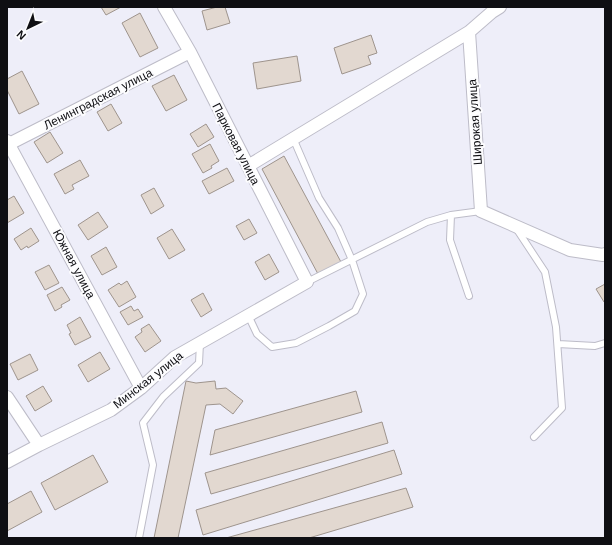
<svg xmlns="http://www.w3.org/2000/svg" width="612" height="545" font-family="Helvetica,sans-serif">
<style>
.building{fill:#e2d8d0;stroke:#9e948d}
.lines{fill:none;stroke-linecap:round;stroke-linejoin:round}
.service-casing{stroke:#bdbcc8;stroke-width:8}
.minor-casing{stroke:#bdbcc8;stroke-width:14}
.service{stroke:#fff;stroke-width:6}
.minor{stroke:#fff;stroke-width:12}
.labels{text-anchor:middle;stroke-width:4;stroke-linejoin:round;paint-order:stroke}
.street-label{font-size:12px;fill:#0f0f13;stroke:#fcfcfe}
</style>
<rect width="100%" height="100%" fill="#eeeef9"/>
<!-- building -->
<path class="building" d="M101,7H121L106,15Z
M217,7H225L230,23L207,30L202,11Z
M140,13L158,48L140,57L122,23Z
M371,35L377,53L368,56L371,64L342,74L334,48Z
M297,56L301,81L257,89L253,63Z
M22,71L39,104L19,114L7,90V79Z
M174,75L187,100L166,111L152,86Z
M111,104L122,123L108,131L97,112Z
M206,124L214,137L198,147L190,134Z
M50,132L63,153L47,163L34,142Z
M210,144L219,161L211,166L212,168L203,173L192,154Z
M284,156L341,262L318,274L262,169Z
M80,160L89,176L72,185L74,189L65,194L54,174Z
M227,168L234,181L209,194L202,181Z
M154,188L164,206L151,214L141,195Z
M14,196L24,213L7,223V200Z
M98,212L108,227L88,240L78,225Z
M249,219L257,233L244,240L236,226Z
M31,228L39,241L28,248L27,246L21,250L14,239Z
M172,229L185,250L169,259L157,238Z
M106,247L117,267L102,275L91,256Z
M269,254L279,272L265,280L255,262Z
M49,265L59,283L45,290L35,272Z
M127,281L136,297L119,307L108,290L119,283L121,285Z
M605,284V302H604L596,289Z
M62,287L70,300L61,305L62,307L55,311L47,295Z
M203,293L212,310L201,317L191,300Z
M131,306L134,311L138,309L143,317L128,325L120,312Z
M80,317L91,337L75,345L69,334L71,333L67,325Z
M149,324L161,341L145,352L135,337L142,332L141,329Z
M100,352L110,369L88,382L78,365Z
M30,354L38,370L18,380L10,364Z
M186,381L196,383L215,381L216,389L226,388L243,401L233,414L220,404L206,405L178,538H154Z
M43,386L52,401L35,411L26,396Z
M356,391L362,412L210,455L215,430Z
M382,422L388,443L211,494L205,473Z
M394,450L402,474L203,535L196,510Z
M93,455L108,482L55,510L41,483Z
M406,488L413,507L309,538H226Z
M31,491L42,512L7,531V504Z"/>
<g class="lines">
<!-- service casing -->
<g class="service-casing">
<path id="service" d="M451,215L450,240L469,296
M516,228L545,272L556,327L562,408L534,437
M307,282L427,222L451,215L481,211
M248,315L257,334L272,347L296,343L329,326L355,311L363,294L352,260L338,228L319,198L293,138
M558,344L595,346L605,343
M139,538L153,465L143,423L163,397L199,363L200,343"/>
</g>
<!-- minor casing -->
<g class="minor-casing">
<path id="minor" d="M469,32L481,211L570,250L603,255L605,254
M7,141L141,388
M7,145L190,52
M248,166L469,32L492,12L500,7
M7,397L39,445
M7,462L39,445L111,410L141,388L175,357L307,282L190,52L164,7"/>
</g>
<!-- service -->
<use href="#service" class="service"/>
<!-- minor -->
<use href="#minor" class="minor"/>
</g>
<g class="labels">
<!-- street labels -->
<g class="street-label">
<text transform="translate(98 99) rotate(-27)" y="4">Ленинградская улица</text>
<text transform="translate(475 122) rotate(-94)" y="4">Широкая улица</text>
<text transform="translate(236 144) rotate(63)" y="4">Парковая улица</text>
<text transform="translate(74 264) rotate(62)" y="4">Южная улица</text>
<text transform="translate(148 380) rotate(-38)" y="4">Минская улица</text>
</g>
</g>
<!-- border -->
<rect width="612" height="545" fill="none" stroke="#0f0f13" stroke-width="16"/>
<!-- north arrow -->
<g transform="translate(28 28) rotate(223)" stroke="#fcfcfe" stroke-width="3" paint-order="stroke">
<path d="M0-3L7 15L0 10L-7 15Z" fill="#0f0f13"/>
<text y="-6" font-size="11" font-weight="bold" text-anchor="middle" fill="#0f0f13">N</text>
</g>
</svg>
